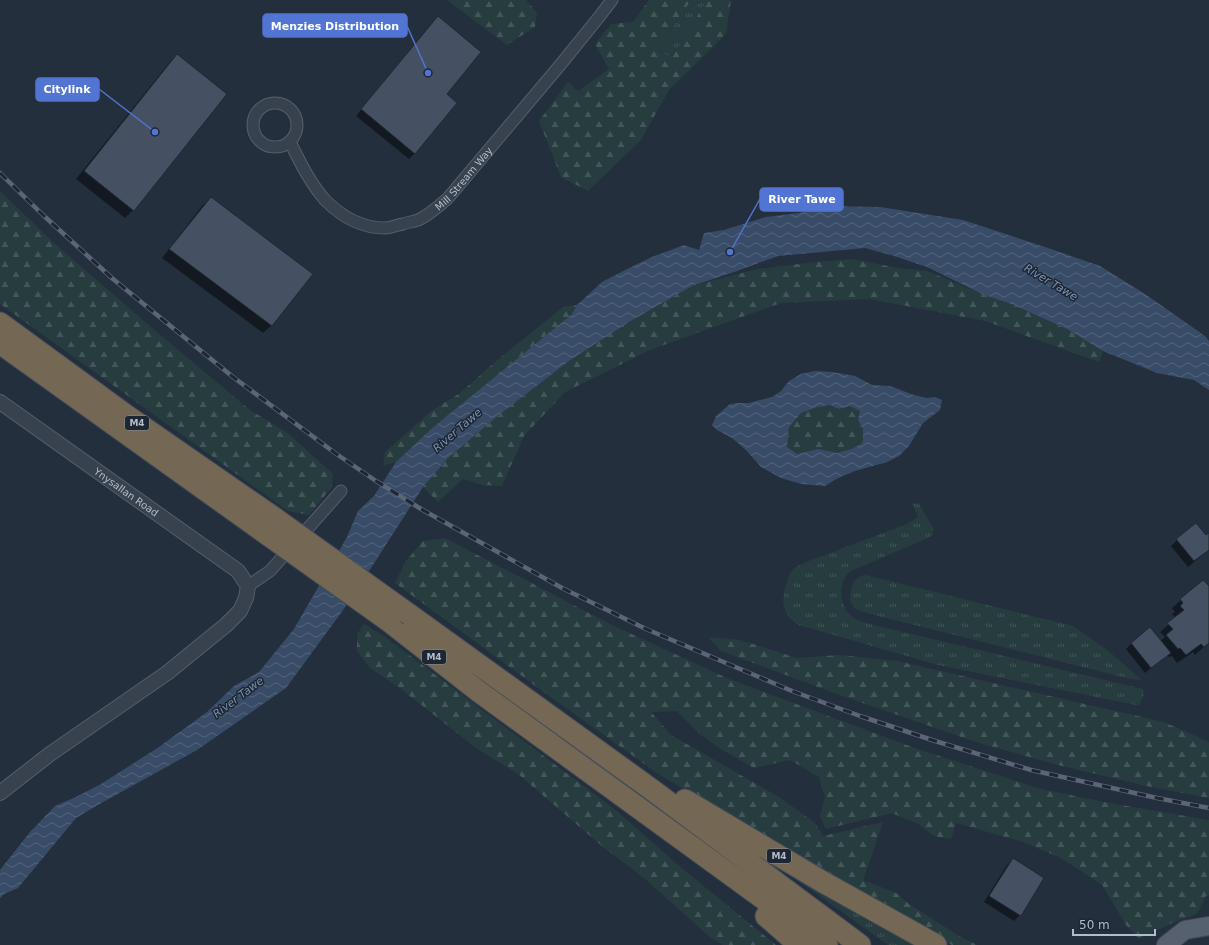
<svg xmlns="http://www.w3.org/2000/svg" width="1209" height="945" font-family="'DejaVu Sans',sans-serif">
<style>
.grass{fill:url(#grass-tufts)}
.forest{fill:url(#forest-firs)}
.water{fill:url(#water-waves);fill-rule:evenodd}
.shadow{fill:#0007}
.building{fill:#455162;stroke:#1f2835}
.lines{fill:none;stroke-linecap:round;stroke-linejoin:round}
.minor-casing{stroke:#565f6c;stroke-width:13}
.tertiary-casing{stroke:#565f6c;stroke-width:16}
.primary-casing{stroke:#414a57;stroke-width:20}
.motorway-casing{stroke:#434c59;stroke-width:23}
.minor{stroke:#38414e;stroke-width:11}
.tertiary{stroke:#38414e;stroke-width:14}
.primary{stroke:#56606e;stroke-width:18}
.motorway{stroke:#746855;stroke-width:21}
.rail-casing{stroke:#5a6575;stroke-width:4.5}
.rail{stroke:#1d2633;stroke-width:3;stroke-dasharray:9;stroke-linecap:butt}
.motorway-bridge-casing{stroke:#434c59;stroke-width:23;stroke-linecap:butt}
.motorway-bridge{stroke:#746855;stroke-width:21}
.labels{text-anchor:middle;stroke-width:3;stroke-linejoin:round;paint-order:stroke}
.shield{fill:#1d2633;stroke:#878f9c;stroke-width:1}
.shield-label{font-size:9px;font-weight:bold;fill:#b4bcc9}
.street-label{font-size:10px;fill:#b4bcc9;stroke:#1d2633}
.water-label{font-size:11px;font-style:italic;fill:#7c92b1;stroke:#1d2633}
.leader{fill:none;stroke:#5274d3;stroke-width:1.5}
.callout-dot{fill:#5274d3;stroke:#1d2633;stroke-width:1.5}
.callout{fill:#5274d3;stroke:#5274d3;stroke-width:1.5}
.callout-label{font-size:11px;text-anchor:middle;font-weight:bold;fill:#fff}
</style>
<defs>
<pattern id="grass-tufts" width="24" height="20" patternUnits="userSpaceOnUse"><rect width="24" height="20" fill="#263c3f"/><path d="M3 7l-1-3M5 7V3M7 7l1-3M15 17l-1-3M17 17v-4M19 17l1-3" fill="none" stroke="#435659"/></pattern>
<pattern id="forest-firs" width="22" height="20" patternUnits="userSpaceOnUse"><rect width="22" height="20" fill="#263c3f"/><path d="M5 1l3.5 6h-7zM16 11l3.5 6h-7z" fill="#435659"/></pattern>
<pattern id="water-waves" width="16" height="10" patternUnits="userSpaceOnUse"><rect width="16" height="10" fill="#394c67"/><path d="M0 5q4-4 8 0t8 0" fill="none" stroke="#53647b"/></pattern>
</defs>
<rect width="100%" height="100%" fill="#242f3e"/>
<!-- grass -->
<path class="grass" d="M692,0H707L672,58L659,51L682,12Z
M912,503L919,504L934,529L932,535L928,538L853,570C851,571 848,574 846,576C837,589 841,610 854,618C861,622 870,624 878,626L1143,689L1144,693L1140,704L1136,705L938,665L799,625C782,614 781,603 786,585C788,580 789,574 792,570C795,567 802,565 806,562L907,524L918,517Z
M866,575L1073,626L1106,649L1142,680L1131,679L863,612L854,608L850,601C851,589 851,577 866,575Z
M766,854L919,945H888L796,879Z"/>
<!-- forest -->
<path class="forest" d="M447,0H526L537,13L535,27L507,45Z
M649,0H692L682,12L659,51L672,58L707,0H731L726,34L669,90L641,140L588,191L561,177L539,121L568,82L578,91L609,69L595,44L611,24L633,22Z
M0,191L53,242L152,328L250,410L289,434L333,474L332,487L309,515L288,511L0,304Z
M852,259L898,268L927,271L982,294L1014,305L1067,329L1103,351L1099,362L985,321L870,299L781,303L650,350L565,392L524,436L502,486L482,485L463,479L438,502L423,487L448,458L499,415L569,361L629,322L692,286L757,269L816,262Z
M577,305L572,314L431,429L396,462L383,466L385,452L409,431L430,412L460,393L495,362L563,307Z
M830,405L839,409L850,406L861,411L858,420L863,429V443L851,449L837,453L818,449L797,454L786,447L789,427L801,413L817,407Z
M445,538L610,624L729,679L912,747L1037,788L1104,802L1209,820V895L1206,896L1197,914L1172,923L1139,939L1126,925L1113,903L1102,885L1061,858L1023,842L956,823L951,839L934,836L920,825L892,813L826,829L820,816L825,797L819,777L790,760L754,768L719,748L700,734L677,711L651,712L671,735L779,797L814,822L823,836L883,822L863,880L896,893L909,904L959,936L977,945H952L896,917L657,773L545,693L395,583L406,561L423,541Z
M364,624L384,636L617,811L678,865L776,945H723L711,938L644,878L603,847L518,774L476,748L401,689L369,667L357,651V634Z
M708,637L740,640L797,658L839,655L897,661L1164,722L1209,742V798L1146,786L1058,765L979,743L848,698L721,651Z"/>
<!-- water -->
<path class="water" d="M826,206L880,207L963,220L1045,247L1100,266L1145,294L1205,336L1209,341V390L1194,380L1157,373L1103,351L1067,329L1014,305L982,294L927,267L894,256L865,248L778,256L737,271L692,286L629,322L569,361L499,415L448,458L423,487L373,565L341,613L286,688L197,750L96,806L76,818L18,888L4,894L0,898V870L30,832L55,806L76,797L101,784L159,747L207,712L234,686L259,672L294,629L347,537L358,511L374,496L396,462L431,429L572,314L577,305L602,282L627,269L652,257L684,245L699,250L704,233L724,230L766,217L799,213Z
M815,371L832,372L855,376L872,385L890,386L911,394L926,398L935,397L942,400L940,410L923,423L909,446L899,456L887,462L855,471L838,478L825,486L801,484L781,478L761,467L746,450L732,438L717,430L712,425L716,416L730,404L738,403H749L772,397L781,391L789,381L801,374ZM830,405L839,409L850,406L860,411L858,420L863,429V443L851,449L837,453L818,449L797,454L787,447L789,427L801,413L817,407Z"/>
<!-- shadow -->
<path class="shadow" d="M432,23L445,94L415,153L409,159L356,116Z
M177,55L133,210L125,218L76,179L169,63Z
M211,198L272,325L263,333L162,258L202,206Z
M1209,534V550L1188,567L1171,546L1177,540L1205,537Z
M1203,581L1209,587V642L1195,655L1193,652L1177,663L1172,656L1169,657L1167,654L1145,673L1126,649L1132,643L1160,641L1165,637L1160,632L1176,618L1172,614L1175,612L1172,608Z
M1013,859L1043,878L1020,915L1014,921L984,902L1007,865Z"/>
<!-- building -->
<path class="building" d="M438,16L481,52L447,94L457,103L415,154L361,109Z
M177,54L227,94L134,211L84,171Z
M211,197L313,274L272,326L169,249Z
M1196,523L1206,535L1209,533V550L1194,561L1176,539Z
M1203,580L1209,586V643L1204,647L1201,644L1186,655L1180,648L1178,649L1166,635L1173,629L1167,623L1184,610L1180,606L1183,603L1180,599Z
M1150,627L1171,653L1151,668L1131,643Z
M1013,858L1044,878L1021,916L989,896Z"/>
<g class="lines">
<!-- minor casing -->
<g class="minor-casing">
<g id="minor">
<circle cx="275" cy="125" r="22"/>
<path id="s1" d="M290,142C300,162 310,183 325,200C341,216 362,228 385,228C391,228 397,225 403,224C408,222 413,222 418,220C429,215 439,206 448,198L561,64L599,17L612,0"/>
<path d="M248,586L270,571L341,491"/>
</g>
</g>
<!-- tertiary casing -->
<g class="tertiary-casing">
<g id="tertiary">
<path id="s2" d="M0,402L238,571L248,586L246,598L240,611L226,625L167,673L50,754L0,793"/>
</g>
</g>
<!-- primary casing -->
<g class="primary-casing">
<path id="primary" d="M1166,945L1185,930L1209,926"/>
</g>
<!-- motorway casing -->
<g class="motorway-casing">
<path id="motorway" d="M0,323L130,418L276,519
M0,343L268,535
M410,615L651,789L860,945
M390,622L478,691L827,945
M685,800L823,882L936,945
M766,916L799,945"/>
</g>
<!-- minor -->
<use href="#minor" class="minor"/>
<!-- tertiary -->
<use href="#tertiary" class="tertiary"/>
<!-- primary -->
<use href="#primary" class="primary"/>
<!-- motorway -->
<use href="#motorway" class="motorway"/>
<!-- rail casing -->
<g class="rail-casing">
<path id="rail" d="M0,173L43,215L113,279L233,377L335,453L376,481L421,509L562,588L646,629L726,663L792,691L860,716L935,741L1031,770L1157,798L1209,808"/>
</g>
<!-- rail -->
<use href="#rail" class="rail"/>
<!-- motorway-bridge casing -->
<g class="motorway-bridge-casing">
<path id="motorway-bridge" d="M276,519L410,615
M268,535L390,622"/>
</g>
<!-- motorway-bridge -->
<use href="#motorway-bridge" class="motorway-bridge"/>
</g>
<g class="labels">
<!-- shield labels -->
<g class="shield">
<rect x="125" y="416" width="24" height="14" rx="3"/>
<rect x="422" y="650" width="24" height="14" rx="3"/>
<rect x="767" y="849" width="24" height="14" rx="3"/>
</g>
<g class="shield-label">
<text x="137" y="426">M4</text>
<text x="434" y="660">M4</text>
<text x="779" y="859">M4</text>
</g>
<!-- street labels -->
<g class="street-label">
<text dy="4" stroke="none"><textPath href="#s1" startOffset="232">Mill Stream Way</textPath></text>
<text dy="4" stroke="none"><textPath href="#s2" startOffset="155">Ynysallan Road</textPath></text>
</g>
<!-- water labels -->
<g class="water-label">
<text transform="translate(1051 282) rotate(31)" y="4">River Tawe</text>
<text transform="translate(457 430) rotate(-41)" y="4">River Tawe</text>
<text transform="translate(238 697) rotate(-37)" y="4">River Tawe</text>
</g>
</g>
<!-- callouts -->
<path class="leader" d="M428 73L407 26M155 132L99 89M730 252L760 199"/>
<g class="callout-dot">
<circle cx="428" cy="73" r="4"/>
<circle cx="155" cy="132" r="4"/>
<circle cx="730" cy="252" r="4"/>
</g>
<g class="callout">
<rect x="263" y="14" width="144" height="23" rx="4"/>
<rect x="36" y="78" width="63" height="23" rx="4"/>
<rect x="760" y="188" width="83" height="23" rx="4"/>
</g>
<g class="callout-label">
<text x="335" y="30">Menzies Distribution</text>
<text x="67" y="93">Citylink</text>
<text x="802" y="203">River Tawe</text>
</g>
<!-- scale -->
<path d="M1073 929v6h82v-6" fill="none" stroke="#b4bcc9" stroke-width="2"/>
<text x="1079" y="929" font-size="12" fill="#b4bcc9" stroke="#1d2633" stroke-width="3" paint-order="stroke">50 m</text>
</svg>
